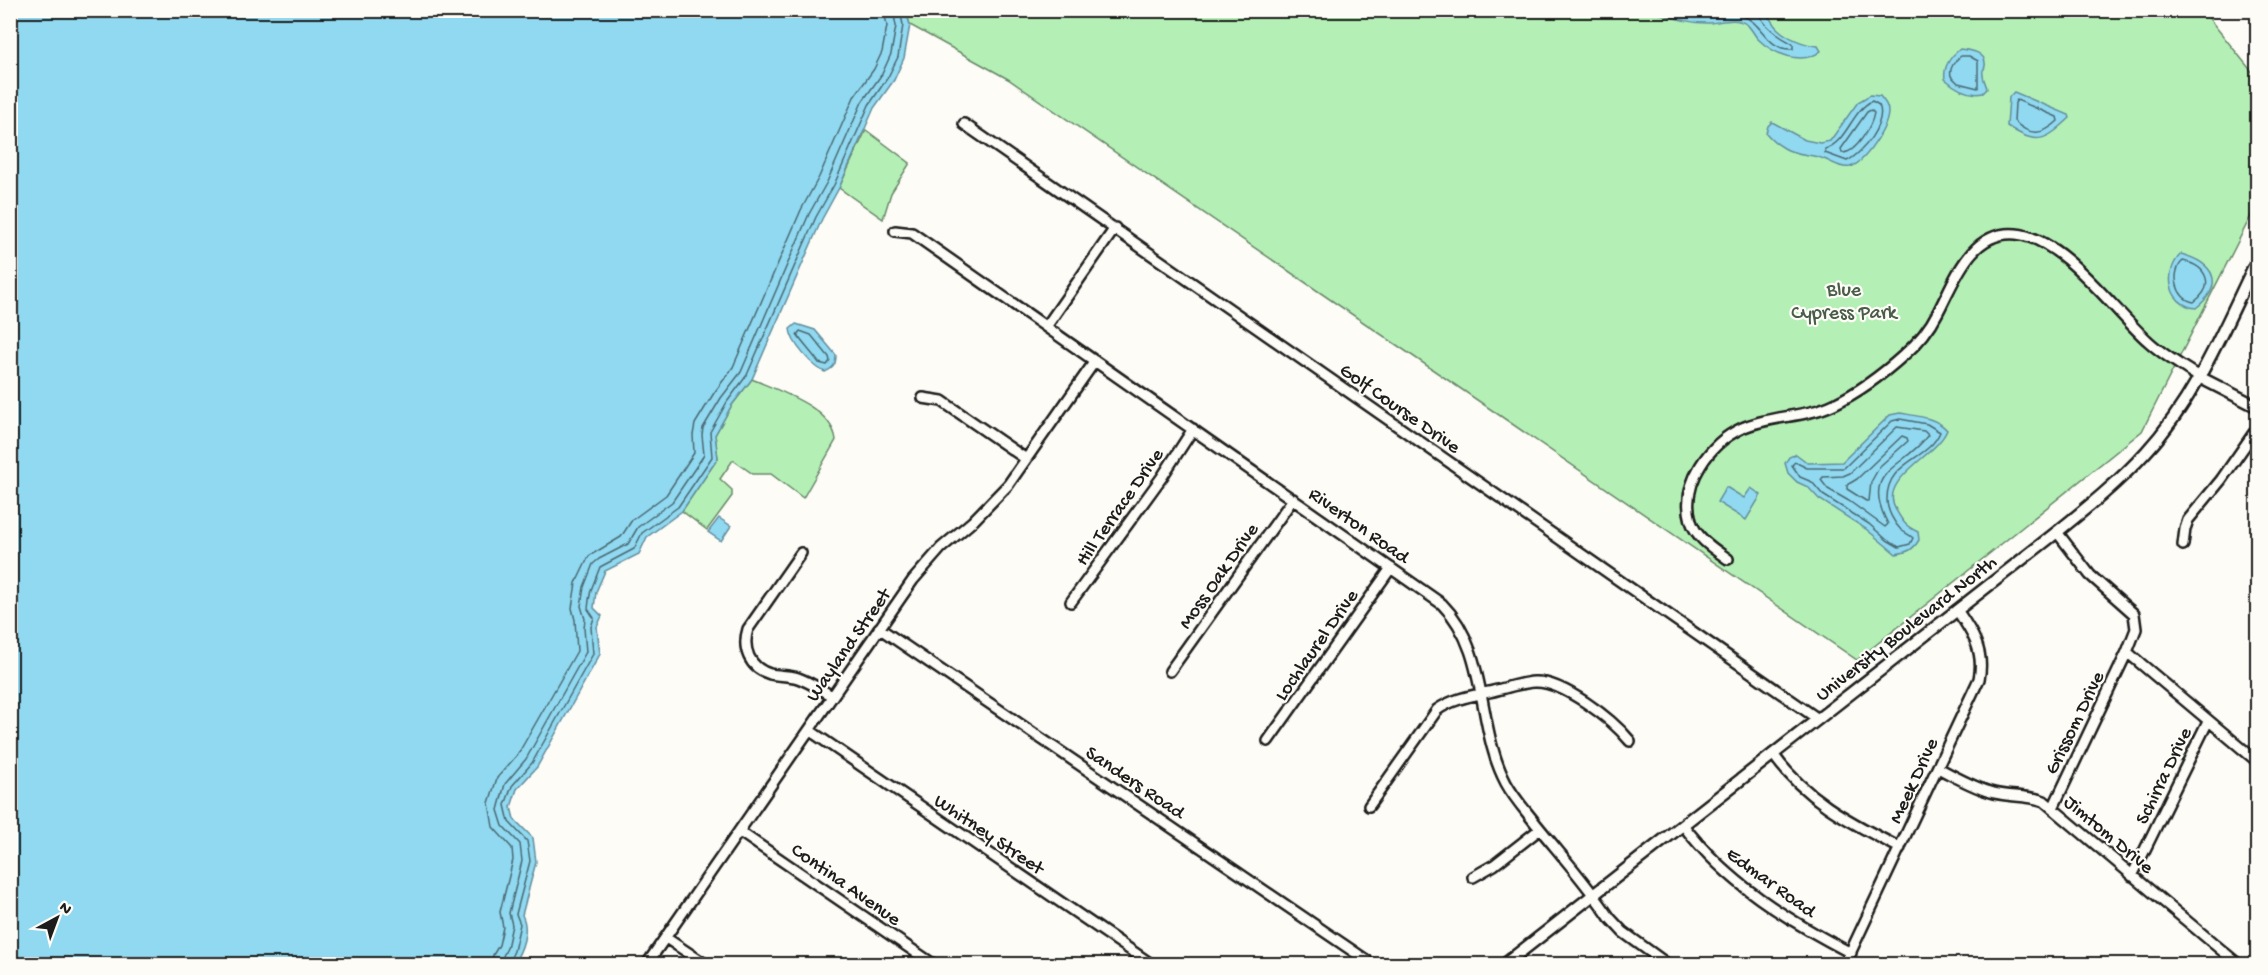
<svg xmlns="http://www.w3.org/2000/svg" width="2268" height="975" font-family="'Gochi Hand',sans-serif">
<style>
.green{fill:#b4f0b5;stroke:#688668;stroke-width:1.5}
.water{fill:#90d9f1;stroke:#628d9c;stroke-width:1.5}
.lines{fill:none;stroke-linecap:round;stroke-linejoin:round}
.shore{stroke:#4a6871;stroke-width:1.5}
.minor-casing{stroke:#1c1c1c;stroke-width:14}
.tertiary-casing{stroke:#1c1c1c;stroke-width:15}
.minor{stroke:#fdfcf7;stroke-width:9}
.tertiary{stroke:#fdfcf7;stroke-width:10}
.labels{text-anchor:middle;stroke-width:4.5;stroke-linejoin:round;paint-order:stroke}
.park-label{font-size:20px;fill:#4a5c4a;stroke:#fdfcf7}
.street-label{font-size:20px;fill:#1c1c1c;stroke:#fdfcf7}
</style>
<rect width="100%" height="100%" fill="#fdfcf7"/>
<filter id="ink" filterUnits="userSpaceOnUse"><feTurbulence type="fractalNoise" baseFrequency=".0167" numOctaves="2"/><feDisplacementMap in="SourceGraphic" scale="12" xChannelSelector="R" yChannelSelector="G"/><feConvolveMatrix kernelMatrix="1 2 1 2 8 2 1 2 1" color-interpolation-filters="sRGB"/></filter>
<g filter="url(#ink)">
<!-- green -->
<path class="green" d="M906,11H2203L2257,78V204L2142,431L1857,660L1008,79L910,25Z
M866,130L910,163L891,193L883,219L839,188Z
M752,379C778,391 832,407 836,440L803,498L771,474H753L733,460L720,479L732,490V496L707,530L682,511L718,458L715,435L732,405Z"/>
<!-- water -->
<path class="water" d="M10,11H906L910,25L904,58L894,80L874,108L839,188L822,219L752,379L732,405L715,435L718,458L682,511L647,537L639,554L605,571L596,592L594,608L602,616L597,627L600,654L537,767L517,789L511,807L514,819L533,838L536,862L522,915C530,930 522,951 513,964H11Z
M1651,11C1671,10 1690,17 1710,17C1727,17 1744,9 1761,12C1770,14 1771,22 1777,28C1787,38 1805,45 1818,46L1821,51C1802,66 1773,54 1758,39C1754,35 1751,27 1746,24C1736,17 1721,22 1710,23C1689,24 1670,16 1651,11Z
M1960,49C1970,50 1987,52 1985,66C1983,74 1982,66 1983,75C1983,80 1986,83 1987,89L1983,93C1969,96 1955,88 1945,79C1943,66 1950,57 1960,49Z
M2014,92L2069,115L2070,118C2045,141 2038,146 2007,126L2009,97Z
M1870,95L1880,96C1884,101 1888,105 1888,112C1888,127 1865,163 1850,167C1841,169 1832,162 1824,159C1811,154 1795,155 1784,148C1777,144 1771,139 1766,133L1768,126L1772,122L1805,140L1820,143L1830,141L1858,102Z
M2181,254C2214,263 2226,284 2196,308C2168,305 2163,272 2181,254Z
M796,324L815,330L836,355C836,364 834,368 825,372C813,367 791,343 790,329Z
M1900,413C1916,416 1936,417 1947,430C1937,456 1877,479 1896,510C1903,522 1905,526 1918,532L1919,540C1913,550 1908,552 1896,554L1866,529L1819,499L1808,487L1797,482L1788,473L1785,463L1789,457L1796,454L1808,463L1842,462L1890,415Z
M1726,487L1744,498L1751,488L1761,495L1746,520L1717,502Z
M719,518L731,526L721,541L708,532Z"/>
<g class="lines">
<!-- shore -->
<path class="shore" d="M1742,10L1743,16C1763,23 1767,51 1793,49V44C1781,38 1760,24 1758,10
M1961,56H1969L1978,61V88L1958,83L1951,76C1949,68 1955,60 1961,56Z
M2017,100L2057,117L2058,121C2043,135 2030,137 2014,121L2015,103Z
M1872,101L1879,105C1887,123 1862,154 1847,161L1825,153V149C1848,141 1851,111 1872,101Z
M1871,110L1874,113C1872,125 1856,154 1842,153L1841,149L1867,112Z
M2183,261C2207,266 2216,286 2194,302C2176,300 2170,272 2183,261Z
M800,331L811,335L829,357L830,361L827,365L819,363C812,353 804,345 797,335Z
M1900,419L1927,424L1940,432C1928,461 1886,461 1887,500C1887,510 1894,523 1901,530C1905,533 1910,535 1913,538L1910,544L1899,547L1887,540L1869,524L1823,495L1812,482L1800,477L1792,465L1795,462L1807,468H1844L1892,421Z
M1897,427L1924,431L1928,435C1903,470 1859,469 1888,524L1885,527L1849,501L1828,489L1821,480L1823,477L1843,476L1850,473Z
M1902,436L1907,438L1908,441L1880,466L1871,482L1869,501H1866L1847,489V485L1857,479Z
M492,964L493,955L499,945L503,927L500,912L513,860L512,848L493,827L489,803L497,778L518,754L577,651L575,620L572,608L576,583L589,556L621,537L632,520L666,495L694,453L693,435L695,424L714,393L733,367L801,210L819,177L854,97L874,69L882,52L887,26L884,10
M501,964L502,958L507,948L512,925L509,913L522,861L520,844L503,826L498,810L505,784L526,759L586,652L584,628L585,619L581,606L584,587L593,564L599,559L628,544L638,527L672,502L704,455L702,435L703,428L721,398L741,372L809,214L827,182L862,102L882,74L891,54L896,26L893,10
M508,964L514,951L520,924L516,914L530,861L527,841L509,822L505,805L512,786L532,763L593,654L591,627L594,618L588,609L589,600L591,590L600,567L634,549L642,533L678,507L712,457L710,432L727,402L747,375L816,217L834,185L869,105L888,77L898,57L903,25L900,10"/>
<!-- minor casing -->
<g class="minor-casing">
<path id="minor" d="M964,124L1818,719
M895,231L912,233L1442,604C1489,651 1476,727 1506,783C1514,798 1526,811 1536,824C1561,855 1588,885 1610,918L1623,932L1667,964
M1046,327L1115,228
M923,398L942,401L1026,459
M2183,545L2185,529L2188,520L2221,480L2258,427
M801,553L748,629C742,648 749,668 770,674C779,676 789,675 798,678C810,682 821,690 832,696
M1728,559C1714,549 1696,538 1691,521C1680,483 1710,443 1742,428C1771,415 1805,418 1834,404C1859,392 1884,373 1904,355C1918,343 1930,328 1938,312C1955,280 1971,230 2016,234C2063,238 2113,310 2148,341C2163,355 2182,366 2199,377
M1071,602L1162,477L1193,429
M879,628L1372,964
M2127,652L2258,762
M1170,671L1293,499
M809,730L1151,964
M1268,741L1391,568
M1773,754C1805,800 1852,823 1900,848
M1938,768C1956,777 1974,788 1994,793C2011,797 2028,795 2044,801L2238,964
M1369,806L1437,710C1452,699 1471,696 1489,692C1503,689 1519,683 1534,682C1562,680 1612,719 1630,741
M2053,808L2127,652L2136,629L2134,614L2090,575L2057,532
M1683,825C1727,883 1787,920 1851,953
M740,832L933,964
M2132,876L2208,721
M1473,877L1494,865L1540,829
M666,938L705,964
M647,964L913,580L941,548L973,521L1008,485L1095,361
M1845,964L1979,679C1985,651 1972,632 1957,610"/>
</g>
<!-- tertiary casing -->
<g class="tertiary-casing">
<path id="tertiary" d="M2199,377L2258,407
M1505,964L2057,532C2088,507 2119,482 2146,452C2197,397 2225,325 2258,258"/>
</g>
<!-- minor -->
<use href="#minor" class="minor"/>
<!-- tertiary -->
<use href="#tertiary" class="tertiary"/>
</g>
</g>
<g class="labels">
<!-- park labels -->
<g class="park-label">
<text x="1844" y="295">Blue<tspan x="1844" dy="23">Cypress Park</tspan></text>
</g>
<!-- street labels -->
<g class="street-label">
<text transform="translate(1401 407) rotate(35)" y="7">Golf Course Drive</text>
<text transform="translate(1118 506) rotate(-55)" y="7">Hill Terrace Drive</text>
<text transform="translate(1360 524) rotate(35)" y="7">Riverton Road</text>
<text transform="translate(1217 575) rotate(-55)" y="7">Moss Oak Drive</text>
<text transform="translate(1905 627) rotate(-38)" y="7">University Boulevard North</text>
<text transform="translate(847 644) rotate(-55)" y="7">Wayland Street</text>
<text transform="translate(1315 644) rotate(-55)" y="7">Lochlaurel Drive</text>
<text transform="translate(2073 722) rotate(-64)" y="7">Grissom Drive</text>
<text transform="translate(2162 775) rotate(-64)" y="7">Schirra Drive</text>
<text transform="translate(1912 780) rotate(-65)" y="7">Meek Drive</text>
<text transform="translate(1136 781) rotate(34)" y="7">Sanders Road</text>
<text transform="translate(990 833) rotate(34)" y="7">Whitney Street</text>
<text transform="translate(2110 833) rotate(40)" y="7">Jimtom Drive</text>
<text transform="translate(1772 881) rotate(36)" y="7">Edmar Road</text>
<text transform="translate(847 883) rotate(35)" y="7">Contina Avenue</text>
</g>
</g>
<!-- margin -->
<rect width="2268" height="975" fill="none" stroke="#fdfcf7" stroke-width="36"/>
<rect x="18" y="18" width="2232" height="939" fill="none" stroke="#1c1c1c" stroke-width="2" filter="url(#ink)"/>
<!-- north arrow -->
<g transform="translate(57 918) rotate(41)" stroke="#fdfcf7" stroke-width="4.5" paint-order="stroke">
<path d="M0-4.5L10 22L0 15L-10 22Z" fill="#1c1c1c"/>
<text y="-9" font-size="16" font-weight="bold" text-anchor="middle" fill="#1c1c1c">N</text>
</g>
</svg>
